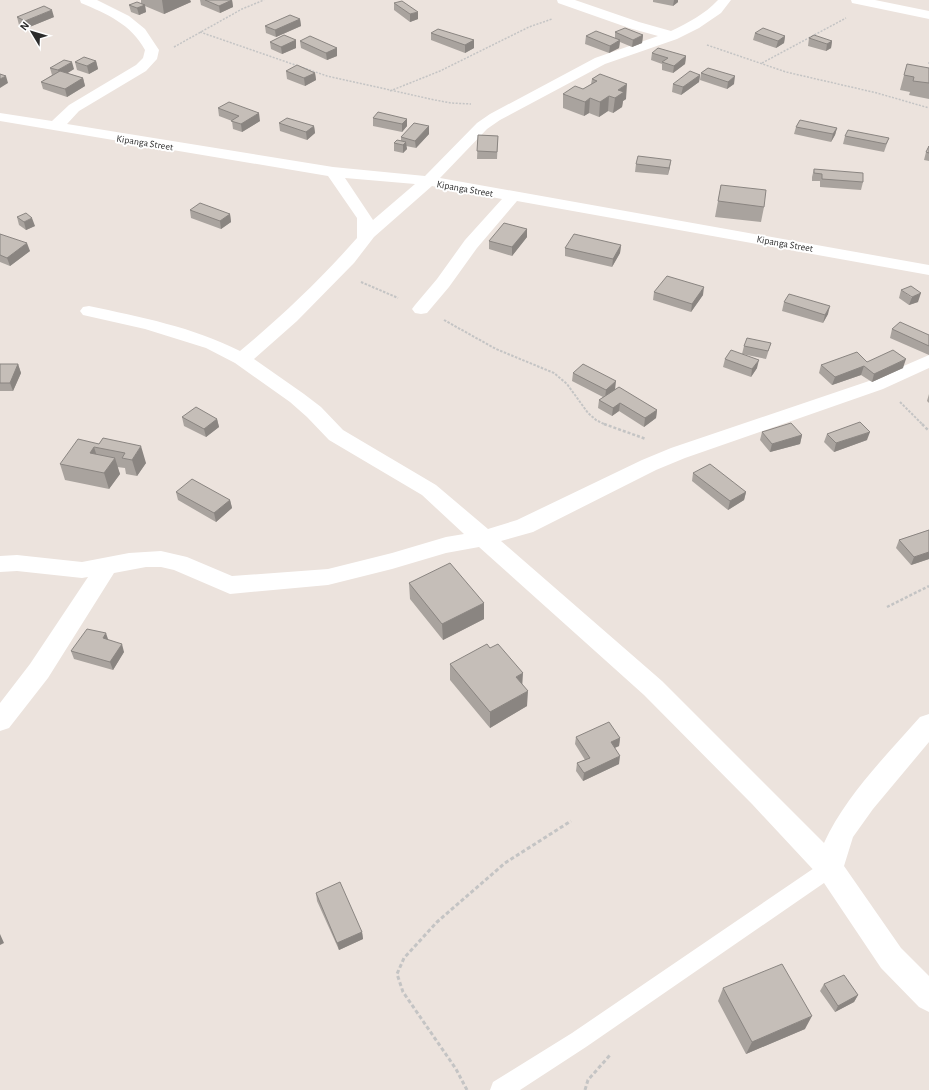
<svg xmlns="http://www.w3.org/2000/svg" width="929" height="1090" font-family="'Alegreya Sans',sans-serif">
<style>
.lines{fill:none;stroke-linecap:round;stroke-linejoin:round}
.path-far3{stroke:#c4c4c4;stroke-width:1.5;stroke-dasharray:2 1.5;stroke-linecap:butt}
.path-far2{stroke:#c4c4c4;stroke-width:2;stroke-dasharray:2.5 1.5;stroke-linecap:butt}
.path-far1{stroke:#c4c4c4;stroke-width:2.5;stroke-dasharray:3 2;stroke-linecap:butt}
.path{stroke:#c4c4c4;stroke-width:3;stroke-dasharray:4 2.5;stroke-linecap:butt}
.service{fill:#fff;fill-rule:evenodd}
.minor{fill:#fff;fill-rule:evenodd}
.wall{fill:#a9a39e}
.shaded-wall{fill:#8a8581}
.building{fill:#c5beb8;stroke:#8a8581}
.labels{text-anchor:middle;stroke-width:4;stroke-linejoin:round;paint-order:stroke}
.far-street-label{font-size:10px;fill:#2b2b2b;stroke:#fff}
</style>
<rect width="100%" height="100%" fill="#ece3dd"/>
<g class="lines">
<!-- path-far3 -->
<path class="path-far3" d="M200,32L327,76L435,100L451,103L471,104
M707,45L786,72L877,93L929,108
M174,47L242,9L264,0
M929,62V64
M762,63L846,18
M390,91L440,71L529,27L552,19"/>
<!-- path-far2 -->
<path class="path-far2" d="M361,282L398,298
M444,320L496,349L554,373L567,384L588,413L596,420L606,425
M900,402L923,425"/>
<!-- path-far1 -->
<path class="path-far1" d="M604,424L646,439
M922,424L929,431
M887,607L929,586"/>
<!-- path -->
<path class="path" d="M467,1090L456,1069L403,992L397,974L404,958L437,922L505,863L571,821
M585,1090L588,1080L611,1054"/>
<!-- service -->
<path class="service" d="M830,859L837,862L839,868L837,874L586,1047L520,1090H490L493,1082L572,1033L823,862Z"/>
<!-- minor -->
<path class="minor" d="M80,0H97L129,16L145,29L159,50L157,59L146,71L79,111L67,124L333,167L425,176L477,123L490,114L595,58L658,36L629,28L558,3L557,0H575L639,22L671,31C688,23 705,14 718,0H731L721,13L699,28L677,39L605,64L500,120L487,129L440,178L929,265V275L517,201L477,248L449,287L427,313L421,314L415,313L412,309L415,305L437,279L465,240L502,199L432,186L374,237L354,263L297,321L254,359L304,394L321,407L343,430L436,485L488,529L517,520L642,460L671,448L869,381L929,355V368L883,389L685,458L656,470L533,532L501,541L662,681L824,843C846,795 886,756 920,717L929,714V742L873,809L853,837L844,866L901,948L929,976V1012L919,1007L881,968L820,877L752,804L644,695L479,547L446,553L392,569L328,585L230,594L174,570L161,567H146L114,573L48,678L9,728L0,731V703L30,664L88,577L82,578L17,571L0,572V556L17,555L82,562L129,553L161,551L187,557L232,576L328,569L392,553L446,537L464,534L422,495L329,440L307,417L290,402L235,363L206,348L145,329L83,315L80,311L83,307L89,306C140,317 193,327 240,351C282,316 321,279 357,238V218L328,176L0,121V113L52,121L69,105L136,65L143,58L145,50C131,24 107,14 81,3ZM345,178L415,184L373,220Z
M851,0H875L929,11V19L857,4L852,3Z"/>
</g>
<!-- wall -->
<path class="wall" d="M141,0H190L191,2L164,14L145,6L146,12L139,15L131,12L129,5L141,4Z
M200,0H232L233,7L220,13L201,5Z
M653,0H678V2L673,6L653,2Z
M394,3L418,19L410,22L394,10Z
M17,17H54L27,28L19,25Z
M300,19L301,26L276,37L266,33L265,26Z
M615,32L643,35L642,43L632,47L620,42L619,48L609,53L585,44L586,36L615,38Z
M431,33L474,40V48L465,53L431,40Z
M755,33L785,36L784,43L776,48L753,40Z
M809,38L832,41L831,48L826,51L808,46Z
M296,40V48L282,54L271,49L270,42Z
M300,41L337,48V56L327,60L301,48Z
M652,53L686,56L685,64L673,73L662,70V64L651,60Z
M96,61L98,69L89,74L77,70L75,62Z
M50,68L74,69L67,73L83,78L85,86L67,97L43,89L41,82L52,75Z
M708,68L734,84L727,89L700,80L701,73Z
M929,68V99L909,95L910,92L900,90L904,75Z
M286,71L315,73L316,80L305,86L287,79Z
M600,74L626,99L623,101L622,107L613,113L608,111L599,117L589,113L584,116L563,108V94L583,89L591,84L592,79Z
M700,75L699,82L681,95L672,92L673,84Z
M218,108L260,121L242,132L233,129L232,121L219,116Z
M373,118L407,119V126L402,132L373,126Z
M279,123L314,126L315,133L307,140L280,131Z
M429,126V134L416,148L406,146L407,149L403,153L394,151V143L401,140V137Z
M796,127L837,128L835,135L831,142L794,134Z
M478,135L498,136L497,159H477Z
M845,136L889,138L884,152L843,144Z
M929,146V161L924,160L926,152Z
M636,164L670,167L668,175L635,172Z
M814,169L863,182L861,190L820,187V181H812V177Z
M721,185L764,207L761,222L715,217Z
M190,210L230,214L231,222L221,229L191,218Z
M17,217L35,226L26,230L19,225Z
M527,229V237L512,256L489,249V241Z
M0,234L30,251L10,266L0,262Z
M621,245L620,253L612,267L565,256V248Z
M901,290L918,302L909,305L899,298Z
M654,292L703,295L691,312L653,300Z
M784,302L828,314L823,323L782,311Z
M892,329L929,335V355L890,338Z
M771,343L766,359L742,354L744,346Z
M725,359L757,368L751,377L723,367Z
M867,362L903,368L872,382L861,375L832,385L819,373L821,365Z
M0,364H18L21,373L13,391H0Z
M573,373L615,389L657,410L656,418L644,427L619,411L612,416L598,408L599,400L603,397L572,381Z
M929,394V403L927,401Z
M182,417L217,419L219,427L206,437L184,426Z
M762,432L802,435L800,444L770,452L760,440Z
M827,434L867,440L834,452L824,442Z
M103,438L146,463L137,476L126,474L125,468L117,467L120,474L109,489L65,480L60,464L99,444Z
M693,473L746,492L744,500L728,510L692,481Z
M176,492L230,500L232,508L216,522L178,500Z
M929,530V559L911,565L896,548L899,540Z
M409,583L484,603V619L443,640L410,599Z
M108,640L124,652L113,670L74,659L71,651Z
M450,664L527,706L490,728L450,680Z
M576,737L620,738L619,746L615,748L619,764L583,781L576,771L577,763L585,760L575,744Z
M316,893L362,932L363,939L339,950L317,901Z
M824,984L858,995L854,1002L835,1012L820,991Z
M723,988L805,1029L746,1054L718,1001Z"/>
<!-- shaded-wall -->
<path class="shaded-wall" d="M162,0H190L191,2L164,14Z
M232,0L233,7L220,13L219,6Z
M674,0H678V2L673,6Z
M145,5L146,12L139,15L137,8Z
M52,10L54,17L27,28L25,21Z
M418,12V19L410,22V14Z
M300,19L301,26L276,37L275,30Z
M643,35L642,43L632,47L633,40Z
M785,36L784,43L776,48L778,41Z
M296,40V48L282,54L281,47Z
M474,40V48L465,53V45Z
M620,40L619,48L609,53L610,46Z
M832,41L831,48L826,51L827,44Z
M337,48V56L327,60L326,53Z
M686,56L685,64L673,73L674,66Z
M96,61L98,69L89,74L87,66Z
M72,62L74,69L60,78L58,70Z
M315,73L316,80L305,86L304,78Z
M700,75L699,82L681,95L683,87Z
M6,76L8,83L0,88V79Z
M735,76L734,84L727,89L728,82Z
M83,78L85,86L67,97L65,89Z
M627,84L626,99L623,101L622,107L613,113L615,98L618,90Z
M609,96L608,111L599,117L600,102Z
M590,98L589,113L584,116L585,102Z
M259,113L260,121L242,132L241,124Z
M407,119V126L402,132V124Z
M314,126L315,133L307,140L306,132Z
M429,126V134L416,148L415,141Z
M837,128L835,135L831,142L833,134Z
M406,142L407,149L403,153V145Z
M671,160L670,167L668,175L669,168Z
M230,214L231,222L221,229L220,221Z
M32,218L35,226L26,230L24,222Z
M527,229V237L512,256V247Z
M27,243L30,251L10,266L7,258Z
M621,245L620,253L612,267L613,259Z
M704,287L703,295L691,312L692,304Z
M921,293L918,302L909,305L912,297Z
M830,306L828,314L823,323L825,315Z
M906,359L903,368L872,382L874,374Z
M759,360L757,368L751,377L752,369Z
M18,364L21,373L13,391L10,383Z
M864,366L861,375L832,385L835,377Z
M616,381L615,390L605,398L606,390Z
M620,403L619,411L612,416L613,408Z
M657,410L656,418L644,427L645,418Z
M217,419L219,427L206,437L204,429Z
M870,432L867,440L834,452L836,443Z
M802,435L800,444L770,452L772,444Z
M141,446L146,463L137,476L132,460Z
M94,447L99,463L90,453Z
M115,458L120,474L109,489L104,473Z
M746,492L744,500L728,510L730,501Z
M230,500L232,508L216,522L214,513Z
M929,552V559L911,565L914,557Z
M484,603V619L443,640L442,624Z
M106,633L109,642L103,638Z
M122,644L124,652L113,670L110,662Z
M523,673L522,689L516,677Z
M528,691L527,706L490,728V712Z
M620,738L619,746L609,750L611,742Z
M620,756L619,764L583,781L584,773Z
M362,932L363,939L339,950L337,943Z
M0,934L4,943L0,945Z
M858,995L854,1002L835,1012L838,1006Z
M812,1016L805,1029L746,1054L752,1042Z"/>
<!-- building -->
<path class="building" d="M205,0H232L219,6Z
M402,1L418,12L410,14L394,3Z
M137,2L145,5L137,8L129,5Z
M44,6L52,10L25,21L17,17Z
M290,15L300,19L275,30L265,26Z
M625,28L643,35L633,40L615,32Z
M763,28L785,36L778,41L755,33Z
M438,29L474,40L465,45L431,33Z
M596,31L620,40L610,46L586,36Z
M284,35L296,40L281,47L270,42Z
M814,35L832,41L827,44L809,38Z
M310,36L337,48L326,53L300,41Z
M658,48L686,56L674,66L662,62L668,58L652,53Z
M84,57L96,61L87,66L75,62Z
M64,60L72,62L58,70L50,68Z
M907,64L929,68V83L913,81L914,77L904,75Z
M297,65L315,73L304,78L286,71Z
M708,68L735,76L728,82L701,73Z
M60,71L83,78L65,89L41,82Z
M690,71L700,75L683,87L673,84Z
M0,74L6,76L0,79Z
M600,74L627,84L618,90L624,92L615,98L609,96L600,102L590,98L585,102L563,94L575,86L583,89L597,81L592,79Z
M229,102L259,113L241,124L231,121L239,116L218,108Z
M378,112L407,119L402,124L373,118Z
M287,118L314,126L306,132L279,123Z
M800,120L837,128L833,134L796,127Z
M414,123L429,126L415,141L401,137Z
M848,130L889,138L886,144L845,136Z
M478,135L498,136L497,152L477,151Z
M397,140L406,142L403,145L394,143Z
M929,146V153L926,152Z
M638,156L671,160L669,168L636,164Z
M814,169L863,173V182L822,179V174L814,173Z
M721,185L766,190L764,207L718,201Z
M200,203L230,214L220,221L190,210Z
M26,213L32,218L24,222L17,217Z
M504,223L527,229L512,247L489,241Z
M0,234L27,243L7,258L0,255Z
M574,234L621,245L613,259L565,248Z
M667,276L704,287L692,304L654,292Z
M911,286L921,293L912,297L901,290Z
M789,294L830,306L825,315L784,302Z
M900,322L929,335V346L892,329Z
M747,338L771,343L768,351L744,346Z
M731,350L759,360L752,369L725,359Z
M893,350L906,359L874,374L864,366L835,377L821,365L857,352L867,362Z
M0,364H18L10,383H0Z
M583,364L616,381L606,390L573,373Z
M619,387L657,410L645,418L620,403L613,408L599,400Z
M196,407L217,419L204,429L182,417Z
M860,422L870,432L836,443L827,434Z
M791,423L802,435L772,444L762,432Z
M103,438L141,446L132,460L122,458L125,453L94,447L90,453L115,458L104,473L60,464L78,439L99,444Z
M710,464L746,492L730,501L693,473Z
M192,479L230,500L214,513L176,492Z
M929,530V552L914,557L899,540Z
M450,563L484,603L442,624L409,583Z
M87,629L106,633L103,638L122,644L110,662L71,651Z
M487,644L490,648L498,644L523,673L516,677L528,691L490,712L450,664Z
M609,722L620,738L611,742L620,756L584,773L577,763L590,758L576,737Z
M340,882L362,932L337,943L316,893Z
M782,964L812,1016L752,1042L723,988Z
M844,975L858,995L838,1006L824,984Z"/>
<g class="labels">
<!-- far-street labels -->
<g class="far-street-label">
<text transform="translate(145 142) rotate(9)" y="4">Kipanga Street</text>
<text transform="translate(465 188) rotate(10)" y="4">Kipanga Street</text>
<text transform="translate(785 243) rotate(10)" y="4">Kipanga Street</text>
</g>
</g>
<!-- north arrow -->
<g transform="translate(32 32) rotate(308)" stroke="#ffffff" stroke-width="3" paint-order="stroke">
<path d="M0-3L7 15L0 10L-7 15Z" fill="#2b2b2b"/>
<text y="-6" font-size="11" font-weight="bold" text-anchor="middle" fill="#2b2b2b">N</text>
</g>
</svg>
